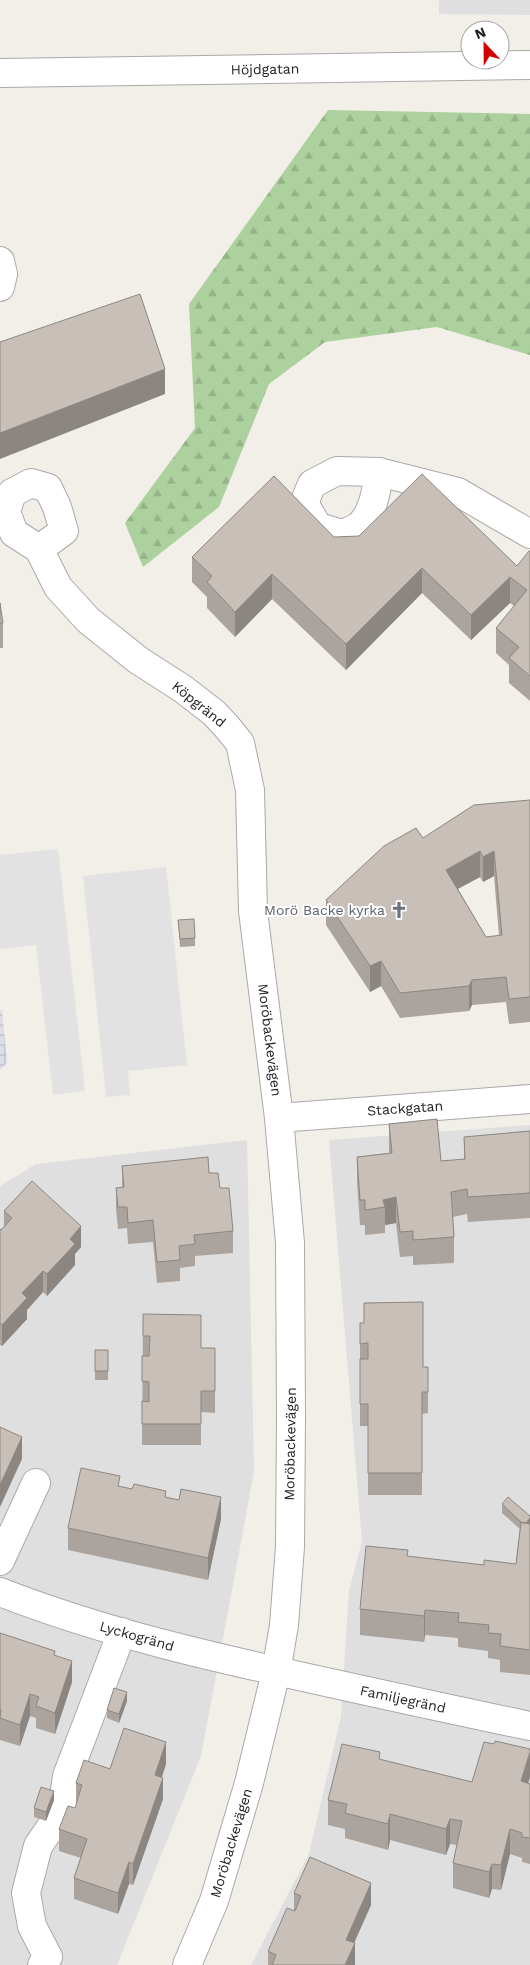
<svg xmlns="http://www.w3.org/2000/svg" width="530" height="1965" font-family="'Work Sans',sans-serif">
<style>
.residential{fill:#e0dfdf}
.forest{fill:url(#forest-firs)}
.parking{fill:#e2e2e2}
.plaza{fill:url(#plaza-grid)}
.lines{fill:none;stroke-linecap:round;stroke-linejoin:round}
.minor-casing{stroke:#a9a9a9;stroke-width:30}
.minor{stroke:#fff;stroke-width:28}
.wall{fill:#aba49e;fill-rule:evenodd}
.shaded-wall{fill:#8b8681}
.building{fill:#c7bfb8;stroke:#8b8681;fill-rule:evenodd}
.labels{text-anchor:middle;stroke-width:4;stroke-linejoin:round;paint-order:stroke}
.street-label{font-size:14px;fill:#222;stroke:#fff}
.worship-label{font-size:14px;fill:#5b616d;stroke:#fff;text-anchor:end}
</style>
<defs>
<pattern id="forest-firs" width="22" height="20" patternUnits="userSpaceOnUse" patternTransform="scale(1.25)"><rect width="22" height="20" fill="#add19e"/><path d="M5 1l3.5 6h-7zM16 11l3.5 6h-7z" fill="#95b388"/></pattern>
<pattern id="plaza-grid" width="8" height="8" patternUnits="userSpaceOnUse" patternTransform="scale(1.25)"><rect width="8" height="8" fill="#dddde8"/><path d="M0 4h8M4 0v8" fill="none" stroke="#bdbdc7"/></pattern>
</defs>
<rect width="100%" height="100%" fill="#f2efe9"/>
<!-- residential -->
<path class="residential" d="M439,0H530V15L439,14Z
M530,1125V1965H251L309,1854L341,1716L349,1591L362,1541L329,1140Z
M247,1140L254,1472L201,1756L117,1965H0V1186L36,1164Z"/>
<!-- forest -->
<path class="forest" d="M328,110L530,114V355L437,327L325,342L269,384L219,507L143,567L125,523L195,428L189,304Z"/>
<!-- parking -->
<path class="parking" d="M58,849L85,1091L53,1095L36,945L0,949V855Z
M166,867L187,1065L128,1071L130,1095L106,1097L83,876Z"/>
<!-- plaza -->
<path class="plaza" d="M2,1010L7,1063L0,1070V1011Z"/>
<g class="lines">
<!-- minor casing -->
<g class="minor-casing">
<path id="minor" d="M0,73L530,65
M0,261L3,274L0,287
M379,472C377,489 373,513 360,525C356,529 347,532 342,534L318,527L304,503L312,484L337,471L379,472L458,492L530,534
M31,483L48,488L57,507L64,531L39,549L14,533L6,512L12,493Z
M39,549L58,587L88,620L138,660L183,689L214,713L227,727L240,743L250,790L253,911L279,1118L290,1243L291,1417L290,1547L284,1625L276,1672L249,1783L214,1901L187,1965
M279,1118L530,1099
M0,1561L36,1483
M0,1592C105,1633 216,1658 326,1682C394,1697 462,1712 530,1726
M42,1965L48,1957L32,1926L26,1893L38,1846L62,1811L67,1776L122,1632"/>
</g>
<!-- minor -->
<use href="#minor" class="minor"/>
</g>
<!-- wall -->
<path class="wall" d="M334,537L517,566L530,551V701L509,683V665L496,653V628L514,606L510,603L471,640L422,593L346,670L272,599L235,637L207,608V597L192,582V557Z
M0,603L3,623V648H0Z
M530,800V1022L509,1024L506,1002L472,1005L469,1011L400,1018L381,986L370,992L326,925V900L423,838ZM494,876L499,936L486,937L458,889L480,877L483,882Z
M178,920L195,938V946L180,947Z
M389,1124L441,1161L464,1159V1137L530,1131V1218L468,1222L467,1214L453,1217L454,1237V1263L413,1265V1256L400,1257L396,1223L385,1225V1233L365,1235V1225H360L357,1182V1157L389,1153Z
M122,1166L209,1173L220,1188L233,1231V1253L195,1256V1266L180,1268V1281L157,1283L153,1242L128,1244L127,1228L118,1229L116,1209V1188L122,1187Z
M4,1211L81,1247L75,1254V1265L47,1296L43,1292L27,1310V1319L2,1346L0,1345V1229L1,1230L4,1227Z
M143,1314L201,1348H215V1413L201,1412V1445H142Z
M360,1323L423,1367H428V1413L422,1414V1495H368V1426H360Z
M95,1350H108V1380H95Z
M120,1487L179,1500L221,1519L208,1580L68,1550V1528Z
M502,1504L530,1516V1675L500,1672V1660L488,1658V1651L458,1647V1638L425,1635L424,1642L360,1635V1609L408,1557L484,1565L516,1564L520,1529L502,1513Z
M0,1633L55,1655L72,1682L55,1734L36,1728V1718L30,1716L20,1746L0,1740Z
M127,1701L119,1723L107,1718V1710Z
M530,1749V1777L528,1783L530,1784V1864L522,1862V1858L510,1854L501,1890L492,1889L489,1898L453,1888V1863L457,1845L450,1844L446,1855L390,1840L388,1850L345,1838V1829L328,1825V1800L380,1760L472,1782Z
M166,1764L162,1777L163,1799L133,1885L129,1884L118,1914L74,1899V1878L81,1858L59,1851V1829L75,1808L76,1805V1783L110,1769Z
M54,1800L46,1821L34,1817V1808Z
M294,1893L371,1905L354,1943L355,1965H268V1951L294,1911Z"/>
<!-- shaded-wall -->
<path class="shaded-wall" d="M165,369V394L0,459V433Z
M422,568V593L346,670V644Z
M272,574V599L235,637V612Z
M510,577V603L471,640V615Z
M480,851V877L446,895V870Z
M494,851V876L483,882V857Z
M381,961V986L370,992V966Z
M472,980V1005L469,1011V986Z
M396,1197V1223L385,1225V1207L383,1200Z
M81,1226V1247L75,1254V1265L47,1296V1274L70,1239Z
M43,1271V1292L27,1310V1319L2,1346V1325L22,1293Z
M22,1437V1459L0,1507V1485Z
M221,1497V1519L208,1580V1558Z
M530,1518V1527L524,1525Z
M425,1610V1635L424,1642V1616Z
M72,1661V1682L55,1734V1713Z
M127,1692V1701L119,1723V1714Z
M30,1694V1716L20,1746V1725Z
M166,1742V1764L155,1797V1775Z
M530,1752V1777L521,1807V1781Z
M163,1778V1799L133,1885V1864Z
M54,1791V1800L46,1821V1812Z
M390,1814V1840L388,1850V1824Z
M450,1819V1844L446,1855V1829Z
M510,1829V1854L501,1890V1865Z
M129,1862V1884L118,1914V1893Z
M492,1864V1889L489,1898V1872Z
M371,1883V1905L346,1961V1940Z
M355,1943V1965H345Z"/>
<!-- building -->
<path class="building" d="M140,294L165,369L0,433V342Z
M422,474L517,566L529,551H530V676L509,658L519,647L496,628L527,590L510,577L471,615L422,568L346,644L272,574L235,612L207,582L212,576L192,557L274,476L334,537L359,536Z
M0,603L3,623H0Z
M530,800V997L509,999L506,977L472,980L469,986L400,993L381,961L370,966L326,900L384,846L416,828L423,838L474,805ZM480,851L483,857L494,851L502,935L486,937L446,870Z
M194,919L195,938L180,939L178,920Z
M437,1119L441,1161L465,1159L464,1137L530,1131V1193L468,1197L467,1189L451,1192L454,1237L413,1240V1231L400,1232L396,1197L383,1200L385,1207L365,1210V1200H360L357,1157L392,1153L389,1124Z
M208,1157L209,1173H218L220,1188H229L233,1231L194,1235L195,1244L179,1246L180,1260L157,1262L153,1220L128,1223L127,1207H118L116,1188L124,1187L122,1166Z
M32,1181L81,1226L70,1239L75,1244L47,1274L43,1271L22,1293L27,1298L2,1325L0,1323V1229L1,1230L12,1218L4,1211Z
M423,1302V1367H428V1392H422V1473H368V1404H360V1359H368V1343L360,1344V1323H364V1303Z
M143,1314L201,1315V1348H215V1391H201V1424H142V1401L149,1402V1382L142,1381V1356H149L150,1336H143Z
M95,1350H108V1371H95Z
M0,1427L22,1437L0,1485Z
M81,1468L120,1476L118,1486L132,1489L134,1484L166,1491L165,1497L179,1500L181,1489L221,1497L208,1558L68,1528Z
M508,1497L530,1516V1518L526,1523H522L502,1504Z
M521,1522L530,1524V1650L500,1646L501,1634L488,1633L489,1625L458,1622L459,1613L425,1610L424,1616L360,1609L366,1546L408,1550L407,1556L484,1565V1560L516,1564Z
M0,1633L55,1651L54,1655L72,1661L55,1713L36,1706L39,1697L30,1694L20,1725L0,1718L1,1710L0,1709Z
M114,1688L127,1692L119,1714L107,1710Z
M124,1728L166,1742L155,1775L163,1778L133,1864L129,1862L118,1893L74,1878L87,1839L59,1829L68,1806L75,1808L82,1785L76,1783L84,1760L110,1769Z
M495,1741L530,1749V1752L521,1781L530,1784V1838L522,1837V1833L510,1829L501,1865L492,1864L489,1872L453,1863L462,1821L450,1819L446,1829L390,1814L388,1824L345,1813L347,1804L328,1800L342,1744L380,1752L379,1759L472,1782L484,1742L494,1744Z
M41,1787L54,1791L46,1812L34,1808Z
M310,1857L371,1883L346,1940L355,1943L345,1965H272L276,1955L268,1951L287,1908L295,1911L301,1896L294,1893Z"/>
<!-- icons -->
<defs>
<g id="church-bare" transform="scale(1.35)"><path d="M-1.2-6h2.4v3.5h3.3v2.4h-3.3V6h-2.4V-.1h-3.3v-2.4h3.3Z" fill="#6b7280" stroke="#fff" stroke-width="2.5" paint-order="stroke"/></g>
</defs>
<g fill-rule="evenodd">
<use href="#church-bare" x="399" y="910"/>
</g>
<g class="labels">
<!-- street labels -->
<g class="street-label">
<text transform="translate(265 69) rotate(-1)" y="5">Höjdgatan</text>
<text transform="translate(199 704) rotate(39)" y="5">Köpgränd</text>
<text transform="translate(270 1040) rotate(83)" y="5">Moröbackevägen</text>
<text transform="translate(405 1108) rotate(-4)" y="5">Stackgatan</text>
<text transform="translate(290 1444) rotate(-89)" y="5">Moröbackevägen</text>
<text transform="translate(137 1636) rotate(16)" y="5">Lyckogränd</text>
<text transform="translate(403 1699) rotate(12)" y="5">Familjegränd</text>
<text transform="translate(231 1843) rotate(-73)" y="5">Moröbackevägen</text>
</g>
<!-- worship labels -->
<g class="worship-label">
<text x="385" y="915">Morö Backe kyrka</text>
</g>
</g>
<!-- north arrow -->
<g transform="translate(485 45) rotate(338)"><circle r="24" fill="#ffffff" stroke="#a7a7a7"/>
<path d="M0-4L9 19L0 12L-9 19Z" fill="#d40000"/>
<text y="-8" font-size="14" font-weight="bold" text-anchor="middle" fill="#222222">N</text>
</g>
</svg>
